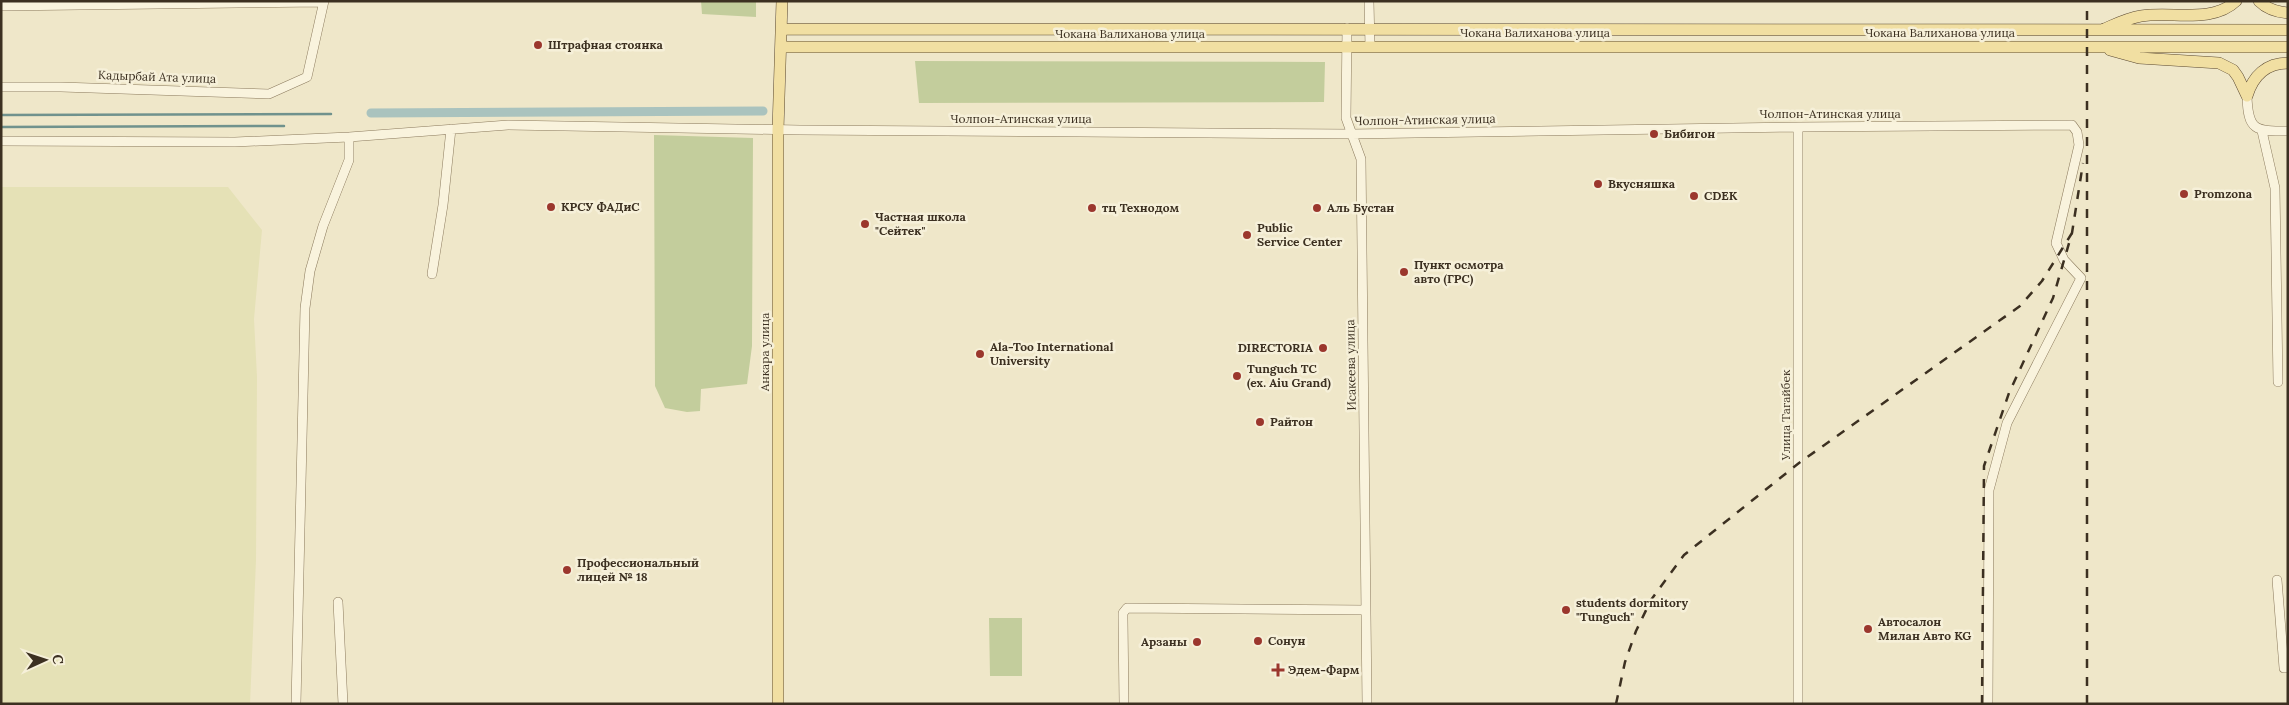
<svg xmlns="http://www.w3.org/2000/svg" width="2289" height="705" font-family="Lora,serif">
<rect width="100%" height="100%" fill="#efe7c9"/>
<path fill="#e5e1b6" d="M1,187H228L262,230L254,319L257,377L256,560L250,704H1Z"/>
<path fill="#c3cd9c" d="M701,1H756V17L702,14Z
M915,61L1325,62L1324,102L919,103Z
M654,135L753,138L752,346L747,384L701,389L700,411L687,412L665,408L655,386Z
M989,618H1022V676H990Z"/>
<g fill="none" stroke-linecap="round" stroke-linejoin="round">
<path stroke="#70928d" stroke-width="2.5" d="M1,115L331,114
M1,127L284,126"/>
<path stroke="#aac3be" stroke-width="9" d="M371,113L763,111"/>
<g stroke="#8b7a5d" stroke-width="10">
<path id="minor" d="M1369,1L1370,47
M1,6L323,2
M1347,28L1346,118L1361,159L1367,704
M1,87H61L269,94L307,77L324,1
M2247,96C2248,131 2255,131 2288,131
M2262,131L2275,188L2278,382
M1,141L235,142L349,137L508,125L800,130L1352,134L1798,127L2072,125L2077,132L2079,145L2056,243L2064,260L2081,278L2007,423L1989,490L1988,704
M432,274L443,205L451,129
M2277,580L2284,668H2288
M338,602L343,704
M296,704L305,308L310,271L323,226L349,160V137
M1124,704L1123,619V613L1127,608L1366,610
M1798,704V127"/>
</g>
<g stroke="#5a4831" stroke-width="12">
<path id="major" d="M2259,1C2267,9 2276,12 2288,13
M782,29L2288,30
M2104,29C2116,24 2128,18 2141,16C2172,11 2212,24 2236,1
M781,47H2288
M2110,50L2139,58L2219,63L2233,70L2238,77L2247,96
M2247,96C2253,76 2266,63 2288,63
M778,704V130L782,1"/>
</g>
<use href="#minor" stroke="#f9f3dd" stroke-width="9"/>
<use href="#major" stroke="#f1dfa2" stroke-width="11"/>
<path stroke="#3c3021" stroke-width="2.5" stroke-dasharray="9 9" stroke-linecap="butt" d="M1616,704L1625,662L1636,631L1651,600L1684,555L1799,463L2020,306L2042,281L2072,233
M1982,704L1984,466L2009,393L2053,298L2072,233L2083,163
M2087,704V1"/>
</g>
<g fill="#9b372d" stroke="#f6f0d9" stroke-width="2">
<circle cx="538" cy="45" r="5"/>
<circle cx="1654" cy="134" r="5"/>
<circle cx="1598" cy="184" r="5"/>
<circle cx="2184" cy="194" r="5"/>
<circle cx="1694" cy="196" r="5"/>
<circle cx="551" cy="207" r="5"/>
<circle cx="1092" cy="208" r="5"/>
<circle cx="1317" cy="208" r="5"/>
<circle cx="865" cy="224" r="5"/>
<circle cx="1247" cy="235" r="5"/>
<circle cx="1404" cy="272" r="5"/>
<circle cx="1323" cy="348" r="5"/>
<circle cx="980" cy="354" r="5"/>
<circle cx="1237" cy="376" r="5"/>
<circle cx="1260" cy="422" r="5"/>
<circle cx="567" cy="570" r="5"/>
<circle cx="1566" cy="610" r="5"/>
<circle cx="1868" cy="629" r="5"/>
<circle cx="1258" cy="641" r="5"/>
<circle cx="1197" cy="642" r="5"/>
<path d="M1275.5 662.5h5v5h5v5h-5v5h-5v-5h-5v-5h5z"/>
</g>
<g text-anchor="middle" stroke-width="5" stroke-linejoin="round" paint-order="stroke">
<g font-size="12" fill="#3c3021" stroke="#f6f0d9">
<text x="1535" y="37">Чокана Валиханова улица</text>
<text x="1940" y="37">Чокана Валиханова улица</text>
<text x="1130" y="38">Чокана Валиханова улица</text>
<text transform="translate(157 77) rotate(2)" y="4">Кадырбай Ата улица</text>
<text x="1830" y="118">Чолпон-Атинская улица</text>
<text x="1021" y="123">Чолпон-Атинская улица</text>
<text transform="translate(1425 120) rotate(-1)" y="4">Чолпон-Атинская улица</text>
<text transform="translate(765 352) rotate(-90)" y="4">Анкара улица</text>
<text transform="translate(1351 365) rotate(-91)" y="4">Исакеева улица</text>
<text transform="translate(1786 415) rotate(-90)" y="4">Улица Тагайбек</text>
</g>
<g font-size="12" font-weight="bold" fill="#3c3021" stroke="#f6f0d9" text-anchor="start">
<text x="548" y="49">Штрафная стоянка</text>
<text x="1664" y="138">Бибигон</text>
<text x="1608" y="188">Вкусняшка</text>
<text x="2194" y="198">Promzona</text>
<text x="1704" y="200">CDEK</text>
<text x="561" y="211">КРСУ ФАДиС</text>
<text x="1102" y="212">тц Технодом</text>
<text x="1327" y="212">Аль Бустан</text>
<text x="875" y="221">Частная школа<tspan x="875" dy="14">"Сейтек"</tspan></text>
<text x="1257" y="232">Public<tspan x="1257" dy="14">Service Center</tspan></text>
<text x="1414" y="269">Пункт осмотра<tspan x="1414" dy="14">авто (ГРС)</tspan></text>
<text x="990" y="351">Ala-Too International<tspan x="990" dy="14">University</tspan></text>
<text x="1313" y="352" text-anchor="end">DIRECTORIA</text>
<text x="1247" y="373">Tunguch TC<tspan x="1247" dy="14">(ex. Aiu Grand)</tspan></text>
<text x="1270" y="426">Райтон</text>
<text x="577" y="567">Профессиональный<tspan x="577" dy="14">лицей № 18</tspan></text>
<text x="1576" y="607">students dormitory<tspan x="1576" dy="14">"Tunguch"</tspan></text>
<text x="1878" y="626">Автосалон<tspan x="1878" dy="14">Милан Авто KG</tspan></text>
<text x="1268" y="645">Сонун</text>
<text x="1187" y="646" text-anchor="end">Арзаны</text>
<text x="1288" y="674">Эдем-Фарм</text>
</g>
</g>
<rect width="2289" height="705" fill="none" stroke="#3c3021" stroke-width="5"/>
<g transform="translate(45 660) rotate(87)" stroke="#f6f0d9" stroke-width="4" paint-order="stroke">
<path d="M0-4L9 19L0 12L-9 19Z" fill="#3c3021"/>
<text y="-8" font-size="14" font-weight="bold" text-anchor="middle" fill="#3c3021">С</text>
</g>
</svg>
